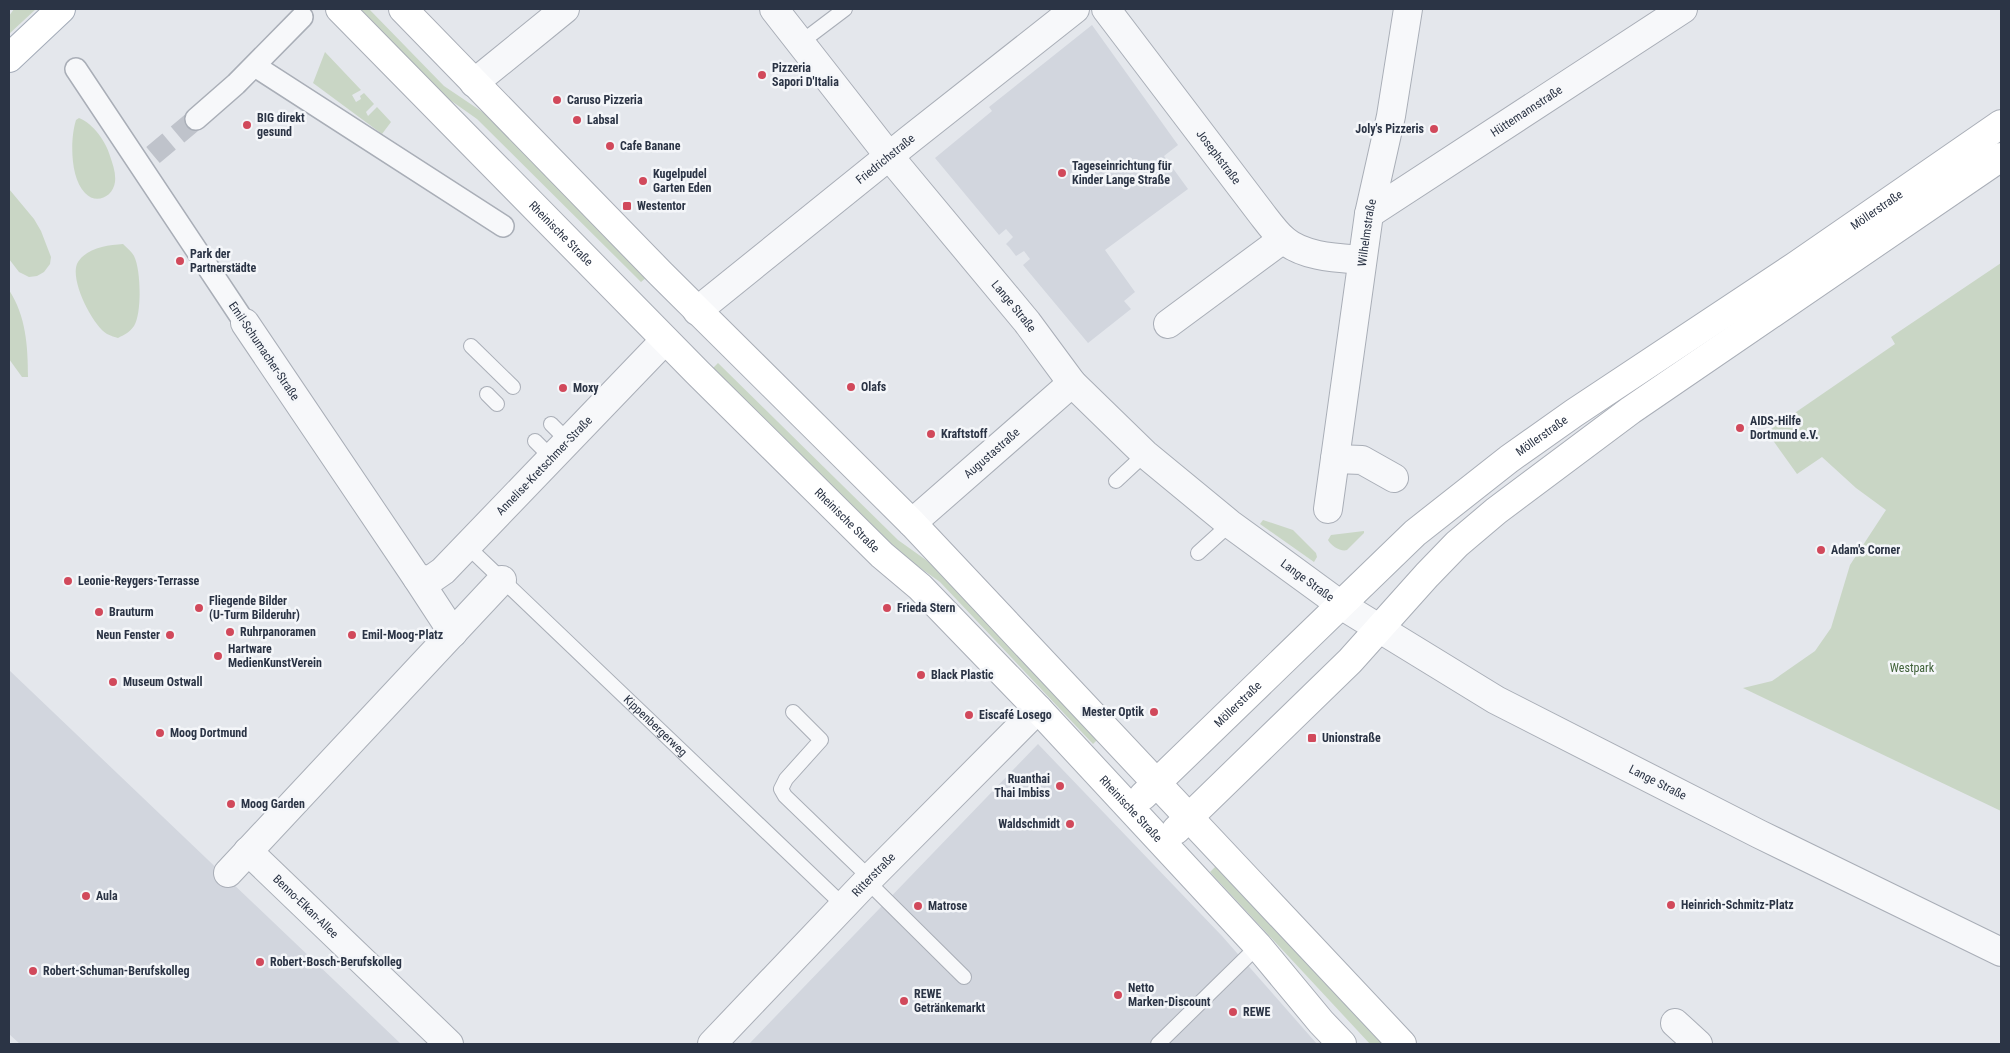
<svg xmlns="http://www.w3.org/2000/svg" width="2010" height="1053" font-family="'Roboto Condensed',sans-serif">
<rect width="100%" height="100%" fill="#e4e7ec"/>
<path fill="#d2d6de" d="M1092,25L1178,145L1164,156L1188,189L1105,250L1135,292L1124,301L1131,309L1088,343L1023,265L1030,259L1024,251L1016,256L1009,247L1006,244L1013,237L1006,229L999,235L935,158L992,111L989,107Z
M9,670L401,1044H20L9,1034Z
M1038,744L1222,936L1317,1044H749Z"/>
<path fill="#c9d6c5" d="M14,9H36L9,34V16Z
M357,9H369L444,86L484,113L647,277L641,282L477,119L433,88Z
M325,52L361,90L352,95L356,102L361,99L360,96L364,93L374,104L366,112L368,116L377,107L391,122L382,134L313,83Z
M79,118C94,124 106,142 110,156C113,165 116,173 115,182C113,197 96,205 85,193C70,178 70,139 76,120Z
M9,189L34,219L41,231L51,257L50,264L44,272L37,276L29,277L19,272L9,259Z
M123,244C127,248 132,252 134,256C141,269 142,314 134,326C130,332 124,335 118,338C115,337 111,336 107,334C93,326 68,278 78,262C87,248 107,245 123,244Z
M2001,263V811L1743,688L1772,681L1815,651L1831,628L1850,565L1886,510L1856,488L1822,457L1797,474L1767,432L1895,344L1891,337Z
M9,290C26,316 28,346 28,377H22L9,359Z
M718,363L898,540L940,570L1100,737L1093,744L940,582L898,552L712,369Z
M1263,520L1293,530L1316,553L1317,557L1314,562L1260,524Z
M1364,531V533L1347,550C1341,552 1331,546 1328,540L1331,535Z
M1216,866L1384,1044H1370L1210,872Z"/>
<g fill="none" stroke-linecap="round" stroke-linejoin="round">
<path stroke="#bfc3cb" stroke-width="21" stroke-dasharray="21 11" stroke-linecap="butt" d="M153,155L196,119"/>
<g stroke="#a9aeb7" stroke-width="16">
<g id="service">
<path d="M800,43L845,9"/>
<path d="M471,346L513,387"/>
<path d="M487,394L497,404"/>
<path d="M551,424L568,441"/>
<path d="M535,441L552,458"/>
<path d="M1116,481L1145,454"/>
<path id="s1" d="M468,547L843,905"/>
<path d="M1198,553L1230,524"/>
<path d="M793,712L821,740L786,779L781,789L785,796L870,878"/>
<path d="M867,881L964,977"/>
<path d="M1158,1044L1258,946"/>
</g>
</g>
<g stroke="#a9aeb7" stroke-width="24">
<path id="pedestrian" d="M255,66L503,226
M76,69L245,323
M196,119L236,84L302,17"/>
</g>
<g stroke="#a9aeb7" stroke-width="30">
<g id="minor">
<path id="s2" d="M774,9L889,156L1027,322L1072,383L1145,454L1230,524L1341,605L1496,700L1759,834L2001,952"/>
<path id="s3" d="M1106,9L1261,213C1268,222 1275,232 1284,240C1304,257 1337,258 1362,260"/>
<path d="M474,83L565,9"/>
<path id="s4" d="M1369,214L1683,9"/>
<path id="s5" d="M697,311L909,140L1075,9"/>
<path d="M245,323L417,578L453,633"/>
<path d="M1168,324L1283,239"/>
<path d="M1335,459L1362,460L1394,478"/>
<path id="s6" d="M1328,509L1369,214L1391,116L1408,9"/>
<path id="s7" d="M912,523L1072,383"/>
<path id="s8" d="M417,578L430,580L443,571L665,340"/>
<path id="s9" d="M248,851L449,1044"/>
<path d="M228,873L502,580"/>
<path d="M1675,1023L1698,1044"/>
<path id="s10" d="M712,1044L870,878L1038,709"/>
</g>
</g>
<g stroke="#a9aeb7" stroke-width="30">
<g id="secondary">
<path id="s11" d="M340,9L698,373L882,555L920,587L1038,709L1258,946L1321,1022L1342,1044"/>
<path d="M403,9L661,274L912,523L1402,1044"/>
<path id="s12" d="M1143,796L1415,533L1509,459L1574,413L1797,265L2001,124"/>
<path d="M1176,830L1350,661L1427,575L1457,544L1496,511L1631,410L2001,157"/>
</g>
</g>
<g stroke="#a3abb8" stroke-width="30">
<path id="primary" d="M9,58L61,9"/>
</g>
<use href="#service" stroke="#f7f8fa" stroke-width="14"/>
<use href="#pedestrian" stroke="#f7f8fa" stroke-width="21"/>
<use href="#minor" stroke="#f7f8fa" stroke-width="28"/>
<use href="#secondary" stroke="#fff" stroke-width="28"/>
<use href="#primary" stroke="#fff" stroke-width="28"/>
</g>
<g fill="#d1495b" stroke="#f4f6f9" stroke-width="2">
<circle cx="762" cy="75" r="5"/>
<circle cx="557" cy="100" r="5"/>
<circle cx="577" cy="120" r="5"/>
<circle cx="247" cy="125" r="5"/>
<circle cx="1434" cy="129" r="5"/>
<circle cx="610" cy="146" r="5"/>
<circle cx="1062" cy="173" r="5"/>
<circle cx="643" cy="181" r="5"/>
<rect x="622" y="201" width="10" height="10" rx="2.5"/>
<circle cx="180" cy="261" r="5"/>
<circle cx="851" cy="387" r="5"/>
<circle cx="563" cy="388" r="5"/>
<circle cx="1740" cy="428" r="5"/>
<circle cx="931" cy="434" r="5"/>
<circle cx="1821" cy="550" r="5"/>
<circle cx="68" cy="581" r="5"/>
<circle cx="199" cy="608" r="5"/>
<circle cx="887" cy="608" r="5"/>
<circle cx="99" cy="612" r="5"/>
<circle cx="230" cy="632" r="5"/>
<circle cx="170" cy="635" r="5"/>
<circle cx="352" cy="635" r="5"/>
<circle cx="218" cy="656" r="5"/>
<circle cx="921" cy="675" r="5"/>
<circle cx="113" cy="682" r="5"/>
<circle cx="1154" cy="712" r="5"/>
<circle cx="969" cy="715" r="5"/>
<circle cx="160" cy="733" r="5"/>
<rect x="1307" y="733" width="10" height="10" rx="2.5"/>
<circle cx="1060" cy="786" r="5"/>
<circle cx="231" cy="804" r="5"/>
<circle cx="1070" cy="824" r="5"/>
<circle cx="86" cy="896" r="5"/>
<circle cx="1671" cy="905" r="5"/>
<circle cx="918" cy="906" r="5"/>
<circle cx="260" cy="962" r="5"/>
<circle cx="33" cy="971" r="5"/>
<circle cx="1118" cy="995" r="5"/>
<circle cx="904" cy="1001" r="5"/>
<circle cx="1233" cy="1012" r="5"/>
</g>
<g text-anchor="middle" stroke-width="5" stroke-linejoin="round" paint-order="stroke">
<g font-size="12" font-weight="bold" fill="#2b3445" stroke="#f4f6f9" text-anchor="start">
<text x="772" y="72">Pizzeria<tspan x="772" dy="14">Sapori D'Italia</tspan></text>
<text x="567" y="104">Caruso Pizzeria</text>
<text x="257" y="122">BIG direkt<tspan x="257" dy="14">gesund</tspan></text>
<text x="587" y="124">Labsal</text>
<text x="1424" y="133" text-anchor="end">Joly's Pizzeris</text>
<text x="620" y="150">Cafe Banane</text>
<text x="1072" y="170">Tageseinrichtung für<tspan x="1072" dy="14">Kinder Lange Straße</tspan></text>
<text x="653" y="178">Kugelpudel<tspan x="653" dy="14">Garten Eden</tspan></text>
<text x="637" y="210">Westentor</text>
<text x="190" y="258">Park der<tspan x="190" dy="14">Partnerstädte</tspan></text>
<text x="861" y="391">Olafs</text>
<text x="573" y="392">Moxy</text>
<text x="1750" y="425">AIDS-Hilfe<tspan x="1750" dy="14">Dortmund e.V.</tspan></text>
<text x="941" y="438">Kraftstoff</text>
<text x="1831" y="554">Adam's Corner</text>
<text x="78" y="585">Leonie-Reygers-Terrasse</text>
<text x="209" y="605">Fliegende Bilder<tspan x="209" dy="14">(U-Turm Bilderuhr)</tspan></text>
<text x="897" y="612">Frieda Stern</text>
<text x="109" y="616">Brauturm</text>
<text x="240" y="636">Ruhrpanoramen</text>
<text x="160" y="639" text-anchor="end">Neun Fenster</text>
<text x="362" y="639">Emil-Moog-Platz</text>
<text x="228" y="653">Hartware<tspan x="228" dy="14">MedienKunstVerein</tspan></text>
<text x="931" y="679">Black Plastic</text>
<text x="123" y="686">Museum Ostwall</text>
<text x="1144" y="716" text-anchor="end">Mester Optik</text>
<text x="979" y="719">Eiscafé Losego</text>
<text x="170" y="737">Moog Dortmund</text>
<text x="1322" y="742">Unionstraße</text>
<text x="1050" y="783" text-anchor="end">Ruanthai<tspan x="1050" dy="14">Thai Imbiss</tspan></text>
<text x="241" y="808">Moog Garden</text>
<text x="1060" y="828" text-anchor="end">Waldschmidt</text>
<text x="96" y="900">Aula</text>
<text x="1681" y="909">Heinrich-Schmitz-Platz</text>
<text x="928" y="910">Matrose</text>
<text x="270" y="966">Robert-Bosch-Berufskolleg</text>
<text x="43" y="975">Robert-Schuman-Berufskolleg</text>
<text x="1128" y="992">Netto<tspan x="1128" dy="14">Marken-Discount</tspan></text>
<text x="914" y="998">REWE<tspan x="914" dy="14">Getränkemarkt</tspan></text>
<text x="1243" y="1016">REWE</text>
</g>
<g font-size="12" fill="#2b3445" stroke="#f4f6f9">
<text dy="4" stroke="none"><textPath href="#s4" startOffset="188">Hüttemannstraße</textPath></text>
<text dy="4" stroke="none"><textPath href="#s3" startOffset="186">Josephstraße</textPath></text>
<text dy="4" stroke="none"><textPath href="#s5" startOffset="242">Friedrichstraße</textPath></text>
<text dy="4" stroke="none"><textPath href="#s12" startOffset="942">Möllerstraße</textPath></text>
<text dy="4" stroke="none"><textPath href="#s6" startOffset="279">Wilhelmstraße</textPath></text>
<text dy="4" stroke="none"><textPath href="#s11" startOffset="315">Rheinische Straße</textPath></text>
<text dy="4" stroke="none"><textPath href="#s2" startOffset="382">Lange Straße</textPath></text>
<text transform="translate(264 351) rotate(56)" y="4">Emil-Schumacher-Straße</text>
<text dy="4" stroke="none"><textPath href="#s12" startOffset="538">Möllerstraße</textPath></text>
<text dy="4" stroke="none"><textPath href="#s7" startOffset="106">Augustastraße</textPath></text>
<text dy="4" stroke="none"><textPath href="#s8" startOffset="175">Annelise-Kretschmer-Straße</textPath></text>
<text dy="4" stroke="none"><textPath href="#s11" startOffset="720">Rheinische Straße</textPath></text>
<text dy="4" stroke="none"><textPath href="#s2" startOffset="786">Lange Straße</textPath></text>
<text dy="4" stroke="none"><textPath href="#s12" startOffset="132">Möllerstraße</textPath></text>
<text dy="4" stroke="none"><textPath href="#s1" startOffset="259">Kippenbergerweg</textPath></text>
<text dy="4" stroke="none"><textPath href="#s2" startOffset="1191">Lange Straße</textPath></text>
<text dy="4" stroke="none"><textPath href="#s11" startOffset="1125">Rheinische Straße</textPath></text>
<text dy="4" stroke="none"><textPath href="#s10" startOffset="234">Ritterstraße</textPath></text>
<text dy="4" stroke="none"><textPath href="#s9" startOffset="80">Benno-Elkan-Allee</textPath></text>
</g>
<g font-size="12" fill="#3f6138" stroke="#f4f6f9">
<text x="1912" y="672">Westpark</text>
</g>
</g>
<rect width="2010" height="1053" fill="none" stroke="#2b3445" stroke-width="20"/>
</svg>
